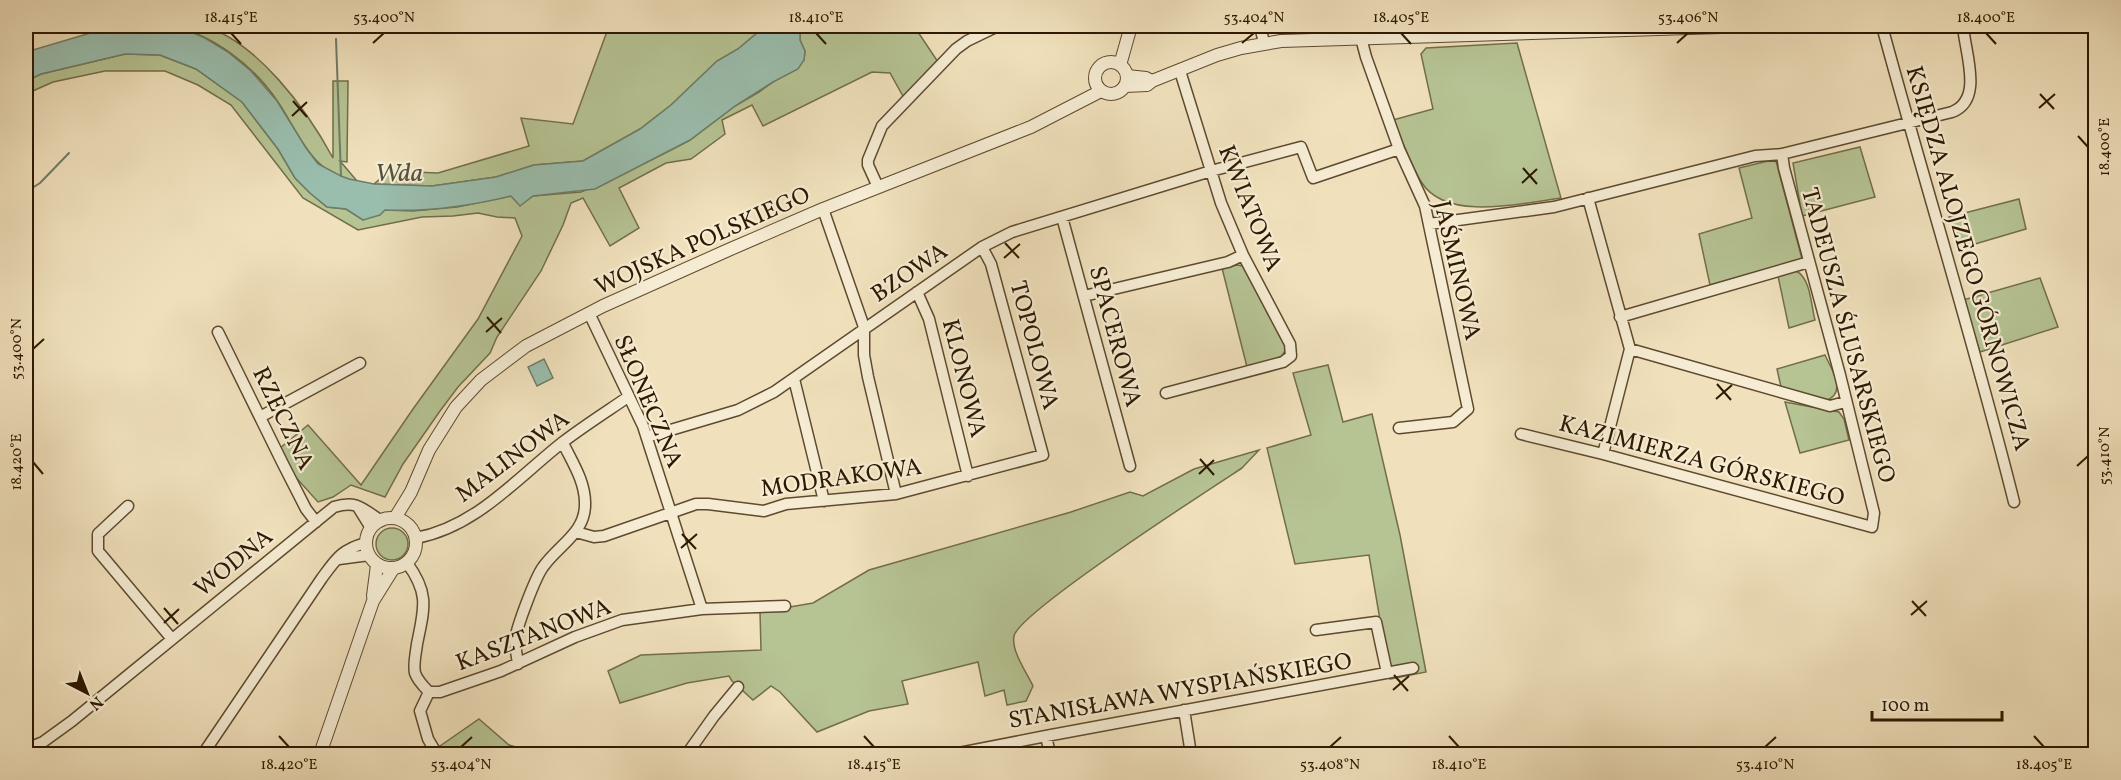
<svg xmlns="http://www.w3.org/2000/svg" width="2121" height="780" font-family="Vollkorn,serif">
<rect width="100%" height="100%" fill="#f0e1bc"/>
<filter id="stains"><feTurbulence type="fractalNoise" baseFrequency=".00333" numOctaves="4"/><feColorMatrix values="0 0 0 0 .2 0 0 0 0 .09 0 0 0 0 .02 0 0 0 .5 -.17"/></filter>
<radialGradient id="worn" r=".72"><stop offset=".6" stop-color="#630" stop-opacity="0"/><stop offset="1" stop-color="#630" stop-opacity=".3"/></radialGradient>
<path fill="#b6c393" stroke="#726e4a" stroke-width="1.5" d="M171,26C181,26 194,24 203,26C257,41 307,110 333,158V81H348L347,162L340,161L357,181C310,173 301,136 278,102C255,67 213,34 171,26Z
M609,26H762L757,33L738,49L717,61L671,105L640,129L583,161L534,165L496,177L432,186L374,184L389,171L438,173L529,146L521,118L573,124Z
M800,26H914L938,62L904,98L890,73L872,72L763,126L752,105L722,120L725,134L691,159L666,163L619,188L639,228L610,246L583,198L571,203L563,225L541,271L497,337L490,353L458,387L440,411L403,464L385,497L351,485L333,497L318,502L274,453L308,425L361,485L413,409L478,319L522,236L515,218L497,217L478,213L453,216L422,217L358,230L303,198L231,105L198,85L165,71H105L53,82L26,94V81L41,74L125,54L160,55L196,69L242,102L278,149L295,178L310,193L327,207L346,209L363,220L385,210L413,211L457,207L511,196L520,205L533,196L581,192L611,180L669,151L690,140L735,106L759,92L804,60L805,51L800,40Z
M1517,43L1561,198C1523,203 1447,222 1422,183C1410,164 1403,141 1393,120L1433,109L1421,54L1426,48Z
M1860,147L1875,197L1802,216L1793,163Z
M1768,161H1776L1802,259L1710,285L1699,234L1752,218L1739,168Z
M2019,199L2026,229L1958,249L1949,217Z
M1237,265L1243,266L1285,343V351L1281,357L1247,367L1222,268Z
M1796,271C1811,278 1811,306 1815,320L1789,328L1778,276Z
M2040,278L2058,327L1980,352L1963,300Z
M1825,355C1832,370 1848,393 1825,401L1781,387L1777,369Z
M1328,365L1343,422L1372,414L1400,535L1426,672L1390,679L1369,555L1295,564L1267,448L1311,435L1293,373Z
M1785,402L1839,412L1844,419L1849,440L1800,453Z
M1259,450L1242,468C1210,489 1019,612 1014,636C1011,651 1027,673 1033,686L1026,701L1007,705L1004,690L985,696L978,662L902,681L908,704L869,711L817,732L780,692L771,686L753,700L732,681L729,676L687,683L620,703L608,671L641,655L761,650L760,612L813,603L869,570L1071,512L1130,492L1143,496L1194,469Z
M376 544a16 16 0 1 1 32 0a16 16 0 1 1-32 0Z
M479,719L509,745L526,750L524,754H449L440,746Z"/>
<path fill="#9abeae" stroke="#6f7c68" stroke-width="1.5" d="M114,26H171L180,27L205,38L228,52L251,71L277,101L306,148L318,164L341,176L349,179L374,184L432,186L496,177L534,165L583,161L640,129L671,105L717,61L738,49L757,33L762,26H800V40L805,51L804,60L798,69L773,82L735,106L690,140L595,189L533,196L520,206L511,196C470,206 428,212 385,210L380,215L363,220L346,209L327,207L310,193L295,178L278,149L242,102L196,69L160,55L125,54L41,74L26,81V52Z
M544,359L553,378L537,386L528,367Z"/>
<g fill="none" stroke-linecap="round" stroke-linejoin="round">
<path stroke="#6f7c68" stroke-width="2" d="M336,39L341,176
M26,192L40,183L69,153"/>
<g stroke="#5e4a2f" stroke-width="13">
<path id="minor" d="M1260,26L1264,43
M1882,26C1925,185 1974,342 2014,502
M1361,38L1366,57L1399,149L1425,206L1468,409L1453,422L1399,428
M878,187L868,165V160L882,126L956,49L967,41L998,26
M1588,198L1630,349L1603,454
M823,209L864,327V355L868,377L896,494
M1062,217L1130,466
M1429,224L1554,207L1755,156L1782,154L1952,112C1984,100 1965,53 1963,26
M917,292L929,319L968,476
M1084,296L1228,262L1243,255
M589,313L643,426L702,609
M1620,317L1809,262
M218,332L283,464L306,509L316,522
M1630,349L1830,406L1845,402
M794,379L824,501
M1166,393L1283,362L1291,356L1290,344L1243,255L1221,203L1180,71
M260,417L360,363
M1521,434L1603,454L1872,527L1874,513L1840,375L1784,168L1782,154
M647,437L738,410L774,392L982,247L1012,232L1211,171L1301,147L1313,178L1399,149
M128,506L98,534V551L172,639
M358,507L371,528
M576,532L594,537L604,536L696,504H708L764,511L786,504L896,494L1043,455L991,264L982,247
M416,538C476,527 517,478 563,442C584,426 606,412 628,397
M339,559L369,555
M407,563C430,594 424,609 417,644C416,653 413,664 415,673C417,679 424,687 429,692H440L501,671L575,637L622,620L702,609L785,606
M1316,630L1376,622L1387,673
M518,664C517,656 515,648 515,640C517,626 535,578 543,567C558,545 586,533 585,503C585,481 572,462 563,443
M429,692L420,711L428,739L437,754
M1184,710L1191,754
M1046,736L1050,754
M26,749L43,742L72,721L334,507C356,500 362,508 381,521
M203,754L322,578C336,559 342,549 366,543
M687,754L714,716L738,687
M954,754L1046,736L1413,668"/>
</g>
<g stroke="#5e4a2f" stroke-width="14">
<path id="tertiary" d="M1095 78a16 16 0 1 1 32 0a16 16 0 1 1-32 0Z
M1120,65L1131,26
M1127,76L1146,78L1152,81
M1125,86L1147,85L1152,81L1217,55L1241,48L1281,41L1753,26
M366 543a25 25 0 1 1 50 0a25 25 0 1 1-50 0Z
M395,518L411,492L429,450L456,407L481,380L526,346L603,306L726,251L823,209L1031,127L1101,91
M373,596L377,565
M320,754L373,601L393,569"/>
</g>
<use href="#minor" stroke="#f5ecd3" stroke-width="10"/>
<use href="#tertiary" stroke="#f5ecd3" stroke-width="12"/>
</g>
<path fill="none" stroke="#2e1800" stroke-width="2" d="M231,33L241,44M816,33L826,44M1401,33L1411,44M1986,33L1996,44M373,43L384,33M1242,43L1254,33M1677,43L1688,33M2040,94L2054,109M293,101L307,117M2039,108L2055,94M292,116L307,102M2078,136L2088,147M1523,168L1537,184M1522,183L1537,169M1005,243L1019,258M1004,258L1020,244M487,317L501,333M486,332L502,318M33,349L44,339M1717,384L1731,400M1716,399L1732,385M1200,459L1214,475M33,462L43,474M2077,466L2088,456M1199,474L1214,460M682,534L696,549M681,548L697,534M1912,601L1926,616M164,608L178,624M1911,615L1927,601M164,623L179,609M1394,675L1408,691M1393,690L1409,676M279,736L289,747M864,736L874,747M1449,736L1459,747M2034,736L2044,747M461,747L472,737M1330,747L1341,737M1765,747L1776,737"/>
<g text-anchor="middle" stroke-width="4.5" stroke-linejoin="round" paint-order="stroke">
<g font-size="24" fill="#2e1800" stroke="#f5ecd3">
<text transform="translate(1251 208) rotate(68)" y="8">KWIATOWA</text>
<text transform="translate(702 240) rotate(-24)" y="8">WOJSKA POLSKIEGO</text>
<text transform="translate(1969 258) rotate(74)" y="8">KSIĘDZA ALOJZEGO GÓRNOWICZA</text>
<text transform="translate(1458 270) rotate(77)" y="8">JAŚMINOWA</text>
<text transform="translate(909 272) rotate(-34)" y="8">BZOWA</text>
<text transform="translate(1849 335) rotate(75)" y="8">TADEUSZA ŚLUSARSKIEGO</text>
<text transform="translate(1116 336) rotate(75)" y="8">SPACEROWA</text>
<text transform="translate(1035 345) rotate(75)" y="8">TOPOLOWA</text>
<text transform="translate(965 378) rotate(76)" y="8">KLONOWA</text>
<text transform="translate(649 401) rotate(67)" y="8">SŁONECZNA</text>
<text transform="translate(284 418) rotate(64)" y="8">RZECZNA</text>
<text transform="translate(512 456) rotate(-37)" y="8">MALINOWA</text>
<text transform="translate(1702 460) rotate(15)" y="8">KAZIMIERZA GÓRSKIEGO</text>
<text transform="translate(841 477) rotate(-8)" y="8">MODRAKOWA</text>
<text transform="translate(233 562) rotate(-39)" y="8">WODNA</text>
<text transform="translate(533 634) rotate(-21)" y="8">KASZTANOWA</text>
<text transform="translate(1180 690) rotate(-10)" y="8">STANISŁAWA WYSPIAŃSKIEGO</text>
</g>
<g font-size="26" font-style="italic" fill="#54523d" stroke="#f5ecd3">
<text x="399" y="181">Wda</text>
</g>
</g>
<rect width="2121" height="780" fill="none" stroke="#f0e1bc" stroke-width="66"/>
<g transform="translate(87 693) rotate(138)" stroke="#f5ecd3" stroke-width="4.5" paint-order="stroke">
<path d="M0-4.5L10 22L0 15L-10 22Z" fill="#2e1800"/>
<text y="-9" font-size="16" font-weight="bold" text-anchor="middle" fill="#2e1800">N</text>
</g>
<path d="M1872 711v9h130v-9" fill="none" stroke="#2e1800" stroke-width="3"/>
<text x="1881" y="711" font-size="18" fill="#2e1800" stroke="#f5ecd3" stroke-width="4.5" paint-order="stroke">100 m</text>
<rect x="33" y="33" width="2055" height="714" fill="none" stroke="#2e1800" stroke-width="2"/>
<g font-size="15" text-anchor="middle" fill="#2e1800">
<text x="231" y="22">18.415°E</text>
<text x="384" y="22">53.400°N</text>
<text x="816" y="22">18.410°E</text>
<text x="1254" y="22">53.404°N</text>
<text x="1401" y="22">18.405°E</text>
<text x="1688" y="22">53.406°N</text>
<text x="1986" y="22">18.400°E</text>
<text transform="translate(2104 147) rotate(-90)" y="5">18.400°E</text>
<text transform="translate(16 349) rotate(-90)" y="5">53.400°N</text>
<text transform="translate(2104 456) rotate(-90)" y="5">53.410°N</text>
<text transform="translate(16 462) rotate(-90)" y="5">18.420°E</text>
<text x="289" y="769">18.420°E</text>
<text x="461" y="769">53.404°N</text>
<text x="874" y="769">18.415°E</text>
<text x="1330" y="769">53.408°N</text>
<text x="1459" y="769">18.410°E</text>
<text x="1765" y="769">53.410°N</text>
<text x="2044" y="769">18.405°E</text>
</g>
<rect width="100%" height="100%" filter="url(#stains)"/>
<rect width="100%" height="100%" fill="url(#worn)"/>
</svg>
